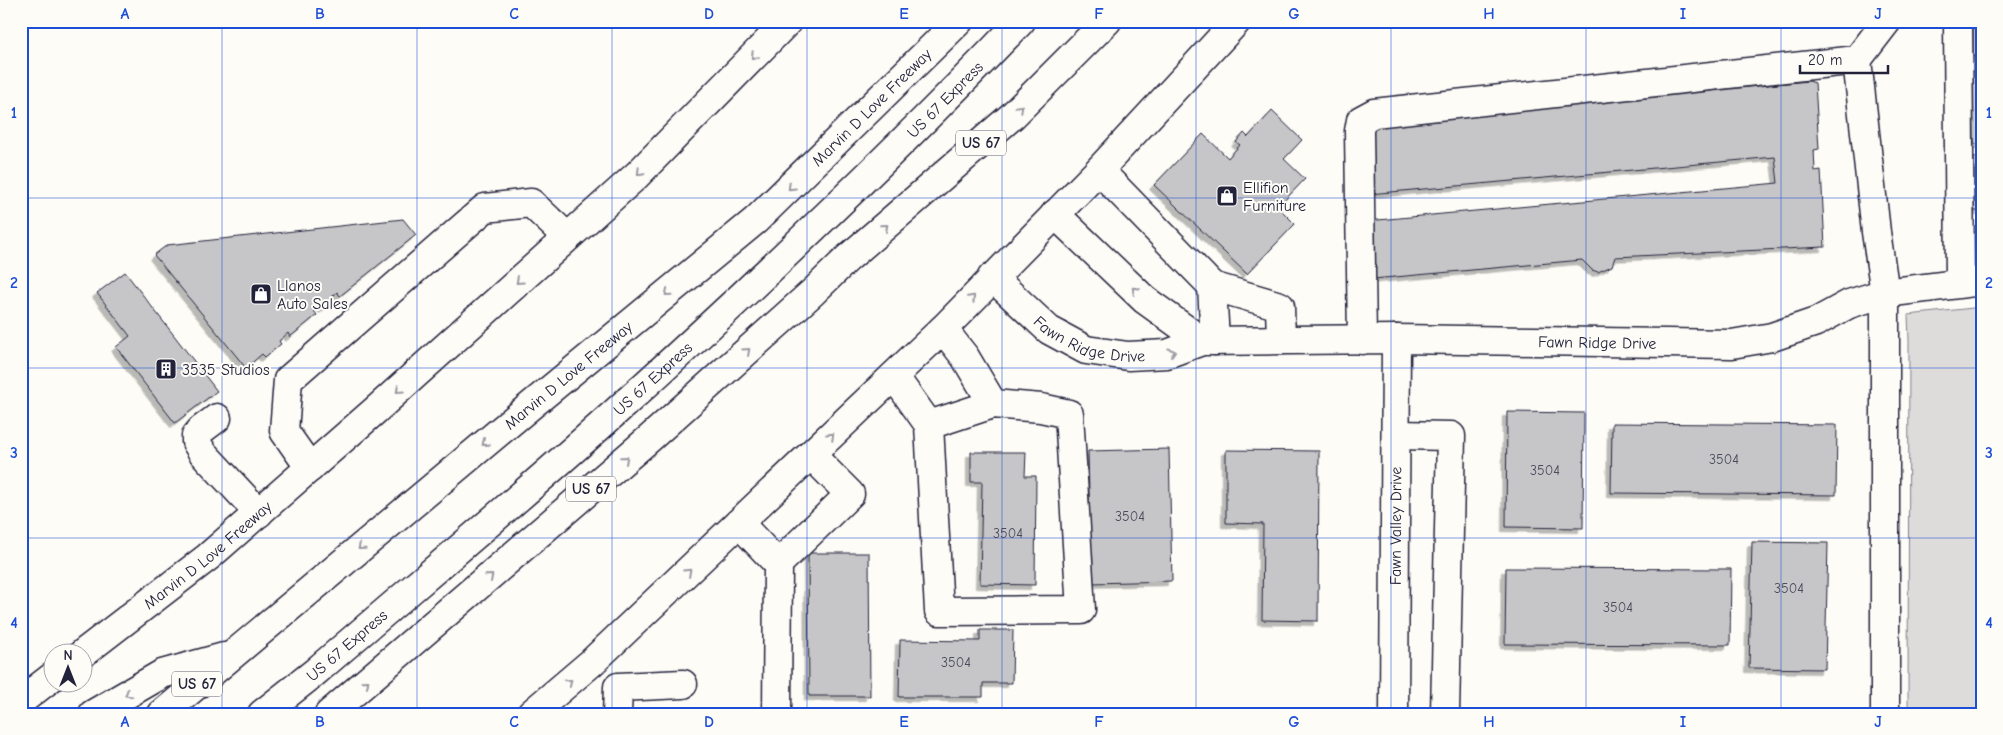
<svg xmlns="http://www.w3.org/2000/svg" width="2003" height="735" font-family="'Comic Neue',sans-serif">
<defs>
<filter id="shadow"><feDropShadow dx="-4.5" dy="4.5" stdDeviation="0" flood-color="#0004"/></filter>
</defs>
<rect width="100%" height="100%" fill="#fdfcf7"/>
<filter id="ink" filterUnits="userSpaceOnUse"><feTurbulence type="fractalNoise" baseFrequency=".02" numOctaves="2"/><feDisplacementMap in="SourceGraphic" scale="10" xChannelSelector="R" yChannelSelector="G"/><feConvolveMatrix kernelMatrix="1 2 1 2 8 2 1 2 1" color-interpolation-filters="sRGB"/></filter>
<g filter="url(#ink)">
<path fill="#dddcdb" stroke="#807f8b" d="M1982,307V714H1908L1909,340L1908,315Z"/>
<path fill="#c6c6c8" stroke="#22223b" filter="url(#shadow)" d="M1973,21H1982V57L1973,56Z
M1973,71H1982V144H1974Z
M1809,81L1815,83L1819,149L1814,150L1815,171L1821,170L1825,247L1615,257L1612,266L1598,272L1592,270L1582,260L1373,279L1367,221L1778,183L1775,157L1369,194L1362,123Z
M1272,111L1302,140L1284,159L1305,179L1278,207L1295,224L1247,274L1154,185L1203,134L1228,158L1240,145L1236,142L1244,133L1248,137Z
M1974,157H1982V211H1974Z
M403,219L416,235L340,296L337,292L331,298L333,302L324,309L321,305L314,311L317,315L290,337L288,333L279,341L281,344L265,357L262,354L246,368L154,255L167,245Z
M125,272L217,391L175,423L116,347L130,336L97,293Z
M1507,412L1584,413L1583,528L1506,527Z
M1612,423L1837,425L1836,495L1611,493Z
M1169,449L1172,581L1091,583L1088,451Z
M1226,450L1319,451L1318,621L1262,620L1263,524L1226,523Z
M971,452H1026L1025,476H1036L1035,585L980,584L982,482H971Z
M1752,542L1828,543L1825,669L1749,668Z
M808,553H869L870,696H809Z
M1506,568L1731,569L1730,645L1505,644Z
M980,630H1013L1012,683H983V697H899L900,640L980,641Z
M643,710H726V714H643Z"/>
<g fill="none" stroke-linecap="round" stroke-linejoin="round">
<g stroke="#22223b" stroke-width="31">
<g id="minor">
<path d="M1958,21L1960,283"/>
<path d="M1857,60L1887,21"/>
<path d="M1099,170L1212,286"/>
<path d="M1055,214L1145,300L1202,341"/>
<path id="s1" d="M992,277L1049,330L1086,350L1128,356L1167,354L1202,341L1396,339L1732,344L1772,337L1816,322L1849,304L1885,293L1982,281"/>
<path d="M943,329L965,357L993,404"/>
<path d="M1362,340L1359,131L1361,120L1374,113L1857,60L1876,232L1885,293V714"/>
<path d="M1215,341L1212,286L1280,306L1281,340"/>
<path d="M894,376L929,425L939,611L1081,610L1069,414L1041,408L993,404L929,425"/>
<path d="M217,418L201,430L196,436V442L203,453L259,513"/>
<path d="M1396,435L1451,436L1445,714"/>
<path d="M310,468L284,431L288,380L485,208L531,203L567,237"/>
<path d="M739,523L778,564L777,714"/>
<path d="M778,564L850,494L811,455"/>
<path d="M617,714L618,687L683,684"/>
<path id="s2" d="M1394,714L1396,339"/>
</g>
</g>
<g stroke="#22223b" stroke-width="31">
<g id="major">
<path id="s3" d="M82,654L208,557L378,408L637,175L788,21"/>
<path d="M21,701L52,677"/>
<path d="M531,714L591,663L943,329L1099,170L1237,21"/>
</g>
</g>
<g stroke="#22223b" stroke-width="31">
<g id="highway">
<path d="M93,714L162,674L224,657"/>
<path id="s4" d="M162,714L523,412L756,220L959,21"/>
<path id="s5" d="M262,714L314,673C417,584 521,498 621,407C758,283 893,155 1021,21"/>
<path d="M329,714L650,438L813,292L848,258L1012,116L1107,21"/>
</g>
</g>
<use href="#minor" stroke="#fdfcf7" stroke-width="28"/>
<use href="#major" stroke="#fdfcf7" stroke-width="28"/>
<use href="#highway" stroke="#fdfcf7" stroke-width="28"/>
</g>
<defs><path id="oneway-chevron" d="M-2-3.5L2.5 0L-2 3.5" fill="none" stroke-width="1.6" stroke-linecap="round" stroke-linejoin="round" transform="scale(1.25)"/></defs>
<g stroke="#9a9aa2">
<use href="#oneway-chevron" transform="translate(754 56) rotate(135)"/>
<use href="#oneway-chevron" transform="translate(1020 108) rotate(-45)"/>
<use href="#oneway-chevron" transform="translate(640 172) rotate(135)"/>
<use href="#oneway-chevron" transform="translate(791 187) rotate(136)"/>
<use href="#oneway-chevron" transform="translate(885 227) rotate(-41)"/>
<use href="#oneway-chevron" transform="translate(519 281) rotate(138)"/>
<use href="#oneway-chevron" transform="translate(1135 290) rotate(-136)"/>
<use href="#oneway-chevron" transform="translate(668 293) rotate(141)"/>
<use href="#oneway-chevron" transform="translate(972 298) rotate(-46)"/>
<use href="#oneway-chevron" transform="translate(747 351) rotate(-42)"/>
<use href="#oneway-chevron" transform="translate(1172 352) rotate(-17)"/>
<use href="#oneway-chevron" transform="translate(399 390) rotate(138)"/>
<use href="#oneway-chevron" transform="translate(831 436) rotate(-44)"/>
<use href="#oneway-chevron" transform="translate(485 443) rotate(140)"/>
<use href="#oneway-chevron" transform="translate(625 459) rotate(-41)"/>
<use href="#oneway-chevron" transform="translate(361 547) rotate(140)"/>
<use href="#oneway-chevron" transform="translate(688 572) rotate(-43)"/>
<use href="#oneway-chevron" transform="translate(490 577) rotate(-41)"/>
<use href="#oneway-chevron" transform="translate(569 682) rotate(-40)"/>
<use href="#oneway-chevron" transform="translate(366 683) rotate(-41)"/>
<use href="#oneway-chevron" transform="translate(128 694) rotate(150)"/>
</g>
</g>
<path fill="none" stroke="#1d4ed8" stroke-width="1" stroke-opacity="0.55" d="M222,21V714M417,21V714M612,21V714M807,21V714M1002,21V714M1196,21V714M1391,21V714M1586,21V714M1781,21V714M21,198H1982M21,368H1982M21,538H1982"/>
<defs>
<g id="shop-square" transform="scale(1.125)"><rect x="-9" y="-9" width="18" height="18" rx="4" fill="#22223b" stroke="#fdfcf7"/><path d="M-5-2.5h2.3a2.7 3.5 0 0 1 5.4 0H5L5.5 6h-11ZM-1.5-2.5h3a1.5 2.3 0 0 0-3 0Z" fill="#fff"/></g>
<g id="building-square" transform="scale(1.125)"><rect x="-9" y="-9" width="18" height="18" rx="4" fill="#22223b" stroke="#fdfcf7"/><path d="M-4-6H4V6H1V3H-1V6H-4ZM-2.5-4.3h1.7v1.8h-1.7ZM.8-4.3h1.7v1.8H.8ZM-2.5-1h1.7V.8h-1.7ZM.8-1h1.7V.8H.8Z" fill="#fff"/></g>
</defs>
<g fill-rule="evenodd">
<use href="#shop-square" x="1227" y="196"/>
<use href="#shop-square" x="261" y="294"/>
<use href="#building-square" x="166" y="369"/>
</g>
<g text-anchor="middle" stroke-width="4" stroke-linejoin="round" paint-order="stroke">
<g font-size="14" fill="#4b4b5e">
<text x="1724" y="464">3504</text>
<text x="1545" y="475">3504</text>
<text x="1130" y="521">3504</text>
<text x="1008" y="538">3504</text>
<text x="1789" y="593">3504</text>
<text x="1618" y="612">3504</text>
<text x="956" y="667">3504</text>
</g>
<g fill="#fdfcf7" stroke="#646373" stroke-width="1">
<rect x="956" y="130.5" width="50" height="25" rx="4"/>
<rect x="566" y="476.5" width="50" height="25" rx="4"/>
<rect x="172" y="671.5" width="50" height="25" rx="4"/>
</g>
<g font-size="15" font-weight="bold" fill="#22223b">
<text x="981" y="148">US 67</text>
<text x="591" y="494">US 67</text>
<text x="197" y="689">US 67</text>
</g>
<g font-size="16" fill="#22223b" stroke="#fdfcf7">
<text dy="6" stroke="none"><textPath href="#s5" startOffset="919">US 67 Express</textPath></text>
<text dy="6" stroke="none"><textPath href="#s4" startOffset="934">Marvin D Love Freeway</textPath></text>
<text dy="6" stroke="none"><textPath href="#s1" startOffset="120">Fawn Ridge Drive</textPath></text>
<text dy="6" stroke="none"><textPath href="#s1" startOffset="634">Fawn Ridge Drive</textPath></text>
<text dy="6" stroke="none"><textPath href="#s4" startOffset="529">Marvin D Love Freeway</textPath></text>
<text dy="6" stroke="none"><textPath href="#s5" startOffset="515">US 67 Express</textPath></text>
<text dy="6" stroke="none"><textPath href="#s2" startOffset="188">Fawn Valley Drive</textPath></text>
<text dy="6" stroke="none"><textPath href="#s3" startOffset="160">Marvin D Love Freeway</textPath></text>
<text dy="6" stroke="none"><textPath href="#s5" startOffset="109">US 67 Express</textPath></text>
</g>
<g font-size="16" fill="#22223b" stroke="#fdfcf7" text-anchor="start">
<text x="1243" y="193">Ellifion<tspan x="1243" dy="18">Furniture</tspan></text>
<text x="277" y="291">Llanos<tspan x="277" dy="18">Auto Sales</tspan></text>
<text x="182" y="375">3535 Studios</text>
</g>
</g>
<rect width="2003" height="735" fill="none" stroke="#fdfcf7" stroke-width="55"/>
<g transform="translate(68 668)"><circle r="24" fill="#fdfcf7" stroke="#a5a5ac"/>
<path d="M0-4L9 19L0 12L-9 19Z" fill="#22223b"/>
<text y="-8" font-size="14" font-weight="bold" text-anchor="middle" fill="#22223b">N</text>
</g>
<path d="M1800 65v8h88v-8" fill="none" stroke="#22223b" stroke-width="2.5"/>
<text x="1808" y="65" font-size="15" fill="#22223b" stroke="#fdfcf7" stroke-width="4" paint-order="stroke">20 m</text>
<rect x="28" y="28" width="1948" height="680" fill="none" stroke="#1d4ed8" stroke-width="2"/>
<g font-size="16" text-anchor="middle" font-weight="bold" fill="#1d4ed8">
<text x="125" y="19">A</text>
<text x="320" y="19">B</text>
<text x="514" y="19">C</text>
<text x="709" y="19">D</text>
<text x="904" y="19">E</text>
<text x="1099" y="19">F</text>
<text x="1294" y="19">G</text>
<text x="1489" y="19">H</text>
<text x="1683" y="19">I</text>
<text x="1878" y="19">J</text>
<text x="14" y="118">1</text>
<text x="1989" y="118">1</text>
<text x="14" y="288">2</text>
<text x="1989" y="288">2</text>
<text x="14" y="458">3</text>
<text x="1989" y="458">3</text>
<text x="14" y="628">4</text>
<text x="1989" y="628">4</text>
<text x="125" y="727">A</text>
<text x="320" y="727">B</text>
<text x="514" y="727">C</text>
<text x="709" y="727">D</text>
<text x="904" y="727">E</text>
<text x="1099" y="727">F</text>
<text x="1294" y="727">G</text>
<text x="1489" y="727">H</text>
<text x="1683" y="727">I</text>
<text x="1878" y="727">J</text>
</g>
</svg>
